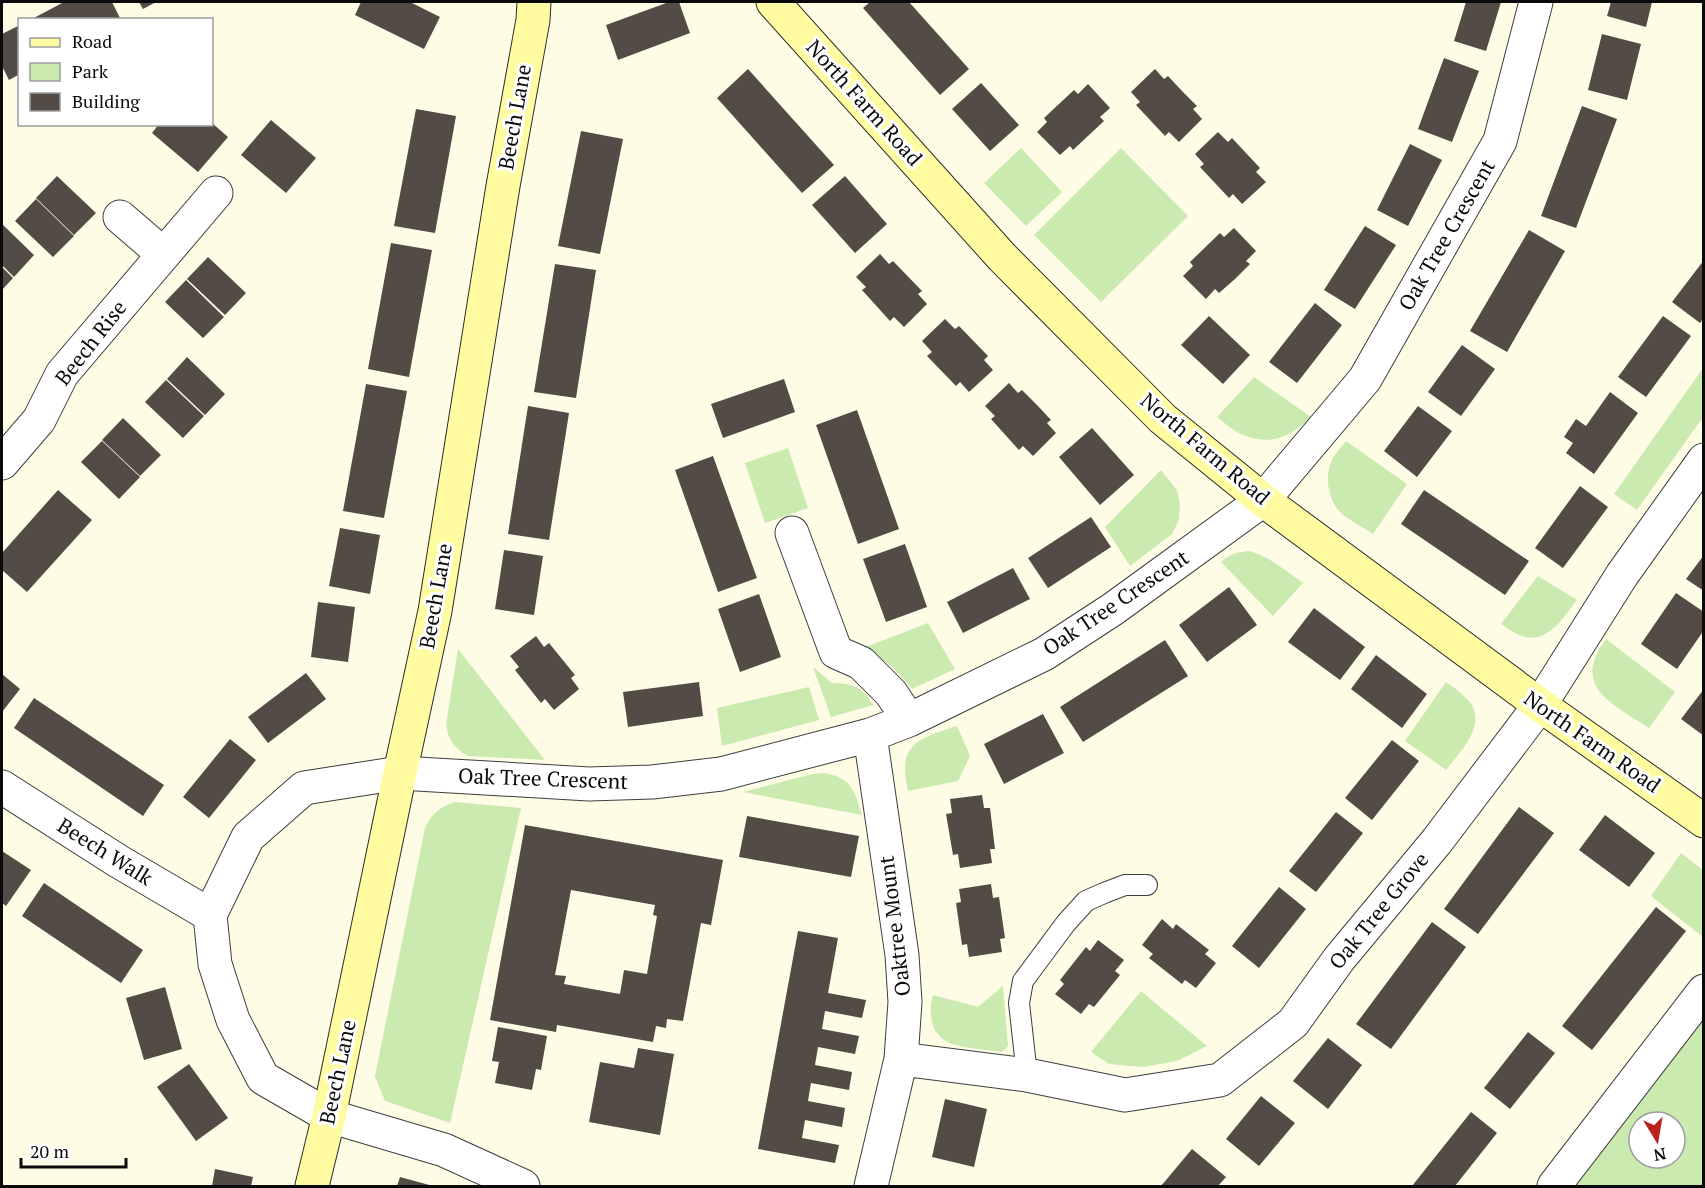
<svg xmlns="http://www.w3.org/2000/svg" width="1705" height="1188" font-family="'PT Serif',serif">
<rect width="100%" height="100%" fill="#fffce6"/>
<path fill="#caeab0" fill-rule="evenodd" d="M1021,148L1062,192L1026,226L984,183Z
M1121,148L1188,216L1101,302L1034,235Z
M1703,368V417L1637,510L1614,494Z
M1254,377L1311,417C1291,437 1269,447 1241,434C1232,430 1225,423 1217,417Z
M1346,441L1407,484L1373,534C1363,527 1350,521 1341,513C1328,500 1324,477 1332,460C1335,453 1342,447 1346,441Z
M788,448L808,508L765,523L745,463Z
M1161,470L1177,490L1180,505L1179,520L1172,534L1130,566L1105,527Z
M1249,551C1269,556 1286,571 1303,583L1273,616L1221,562C1230,554 1237,552 1249,551Z
M1538,576L1577,600C1562,619 1546,648 1517,634C1512,632 1506,627 1501,624Z
M928,623L955,669L912,689L892,666L863,648Z
M1606,639L1675,692L1649,728C1613,704 1570,687 1606,639Z
M458,649L545,760L468,756C454,748 448,740 446,724Z
M813,667L832,683C852,683 863,687 873,705L831,717Z
M1446,682C1453,687 1462,693 1468,700C1489,724 1460,752 1446,770L1405,741Z
M809,687L819,720L722,746L717,708Z
M957,726L970,756L958,781L908,791C897,743 918,739 957,726Z
M824,773C852,778 854,790 862,815L743,792L813,774Z
M455,802L521,808L450,1123L385,1101L375,1076L425,828C432,813 440,807 455,802Z
M1681,853L1703,870V937L1651,896Z
M1003,986L1008,1046L1002,1052C988,1050 961,1048 950,1043C930,1035 928,1013 933,995L978,1007Z
M1141,991L1207,1046L1177,1061L1143,1067L1109,1064L1091,1052Z
M1703,1018V1186H1575ZM1639,1122H1675V1158H1639Z"/>
<path fill="#524b46" fill-rule="evenodd" d="M64,2H112L121,20H30Z
M139,2H156L143,9Z
M361,2H410L440,17L424,49L355,15Z
M669,2H679L690,33L618,60L606,25Z
M870,2H909L969,69L940,95L863,8Z
M1466,2H1501L1486,51L1454,41Z
M1611,2H1652L1646,27L1607,16Z
M20,25V74L9,80L2,66V34Z
M1602,34L1641,44L1627,100L1588,90Z
M1444,58L1479,71L1452,142L1418,129Z
M748,69L834,165L802,193L717,98Z
M1155,69L1164,79L1168,76L1182,91L1197,106L1193,109L1202,119L1179,142L1169,132L1165,136L1136,105L1140,102L1131,92Z
M981,83L1019,125L990,151L952,109Z
M1088,84L1110,108L1100,117L1104,121L1073,150L1070,146L1060,155L1037,132L1047,122L1044,118L1074,90L1078,94Z
M1582,106L1617,119L1576,228L1541,216Z
M416,109L456,116L435,233L394,226Z
M271,120L316,158L286,193L241,155Z
M212,123L228,137L198,172L152,133L159,124H212Z
M581,131L623,139L600,254L558,246Z
M1218,132L1228,142L1232,138L1260,168L1256,172L1266,182L1242,204L1233,194L1229,198L1200,167L1204,164L1195,154Z
M1410,144L1442,160L1408,226L1377,210Z
M57,176L96,213L74,235L36,198Z
M845,176L887,224L855,253L812,205Z
M36,199L74,236L53,257L15,221Z
M2,224L34,255L14,277L2,265Z
M1365,226L1396,245L1355,309L1324,290Z
M1234,228L1256,251L1246,261L1250,264L1235,279L1219,293L1215,289L1206,299L1183,276L1193,266L1190,262L1220,233L1224,237Z
M1529,230L1565,251L1507,352L1470,331Z
M391,243L432,250L409,377L368,369Z
M880,254L889,264L893,261L922,291L918,294L927,304L904,327L894,317L890,321L862,290L866,287L856,277Z
M208,257L246,293L225,315L187,279Z
M1704,260V318L1700,323L1672,302Z
M555,264L596,270L576,398L534,392Z
M2,267L13,278L2,290Z
M186,280L224,317L203,338L165,302Z
M1315,303L1342,325L1297,383L1269,362Z
M1209,316L1250,355L1223,384L1181,345Z
M1663,316L1691,336L1646,397L1618,377Z
M945,319L955,329L959,326L988,356L984,360L993,370L969,392L960,382L956,386L927,356L932,352L922,341Z
M1462,345L1495,369L1461,416L1428,392Z
M187,357L225,394L205,415L167,379Z
M784,379L795,412L723,438L711,404Z
M166,380L204,416L183,438L145,402Z
M1009,383L1018,393L1022,390L1037,405L1051,420L1047,423L1056,433L1033,456L1023,446L1019,450L991,419L995,416L985,406Z
M366,384L407,391L384,518L343,511Z
M1610,392L1638,413L1594,474L1566,453L1573,443L1564,437L1576,419L1586,426Z
M528,406L569,413L549,540L508,534Z
M1418,406L1452,431L1417,477L1384,451Z
M857,410L899,529L858,544L816,425Z
M123,418L161,455L140,476L102,440Z
M1092,428L1134,475L1100,505L1059,457Z
M102,441L140,477L119,499L81,462Z
M713,456L757,578L718,592L675,470Z
M1580,486L1608,507L1563,568L1535,548Z
M58,490L92,520L27,592L2,570V553Z
M1424,490L1529,561L1505,595L1401,524Z
M1091,517L1111,547L1048,588L1028,558Z
M340,528L380,535L370,594L329,586Z
M905,544L927,607L886,622L863,559Z
M504,550L543,556L534,615L495,609Z
M1704,555V591L1686,579Z
M1013,568L1030,599L963,633L947,602Z
M1229,587L1257,625L1207,662L1179,625Z
M1676,593L1704,612V630L1677,669L1641,644Z
M759,594L781,657L740,672L718,609Z
M318,602L355,607L348,662L311,657Z
M1314,608L1365,647L1340,680L1288,642Z
M536,636L544,647L549,643L575,675L571,678L579,689L554,710L545,699L541,703L515,670L519,667L510,656Z
M1165,640L1188,676L1083,742L1060,707Z
M1376,655L1427,694L1402,728L1351,689Z
M306,673L326,699L268,743L248,717Z
M2,674L20,689L2,712Z
M699,682L703,716L628,727L623,692Z
M1704,689V736L1681,719Z
M34,698L164,785L143,816L14,728Z
M1043,714L1064,753L1004,784L984,744Z
M230,739L256,760L209,818L183,797Z
M1392,740L1419,761L1372,820L1345,798Z
M982,795L984,808H990L995,849H990L992,863L960,868L958,854L953,855L946,814L952,813L950,799Z
M1519,807L1554,833L1478,934L1444,909Z
M1336,812L1363,833L1316,892L1289,871Z
M1605,815L1655,853L1629,887L1579,850Z
M747,816L859,836L851,877L739,857Z
M525,825L723,860L711,925L701,923L683,1021L667,1019L666,1028L656,1026L653,1042L557,1025L556,1032L490,1020ZM571,890L655,905L653,915L657,916L647,974L624,970L620,994L564,984L566,976L555,975Z
M2,851L31,870L6,906L2,903Z
M44,883L143,950L121,983L22,916Z
M991,884L993,898L999,897L1005,938L1000,939L1002,952L969,957L967,944L962,945L956,903L961,902L959,889Z
M1279,887L1306,909L1259,968L1232,946Z
M1656,907L1686,931L1592,1050L1562,1026Z
M1162,919L1173,929L1176,924L1209,950L1205,954L1216,963L1196,988L1185,980L1182,984L1149,958L1153,954L1142,945Z
M1432,922L1466,947L1391,1049L1356,1024Z
M798,931L838,938L828,993L866,1000L862,1018L825,1011L822,1029L859,1036L855,1054L818,1047L815,1065L852,1072L849,1090L811,1083L808,1101L845,1108L842,1127L805,1120L802,1138L839,1145L835,1163L758,1149Z
M1098,940L1124,960L1115,971L1120,975L1094,1007L1089,1004L1081,1014L1055,994L1064,984L1060,980L1086,947L1090,951Z
M165,987L182,1049L144,1060L126,998Z
M498,1027L547,1036L541,1070L536,1069L532,1090L495,1083L499,1062L492,1061Z
M1528,1032L1555,1053L1510,1109L1484,1088Z
M1328,1038L1362,1065L1328,1109L1293,1081Z
M638,1048L674,1054L660,1135L589,1122L600,1062L634,1068Z
M189,1064L228,1118L196,1141L157,1087Z
M1261,1096L1295,1123L1259,1166L1226,1139Z
M945,1099L987,1109L974,1167L932,1157Z
M1471,1112L1497,1133L1455,1186H1412Z
M1192,1149L1226,1177L1218,1186H1161Z
M215,1169L253,1177L251,1186H212Z
M400,1177L433,1186H397Z"/>
<g fill="none" stroke-linecap="round" stroke-linejoin="round">
<g stroke="#3d3d3d" stroke-width="22">
<path id="lane" d="M1027,1075L1019,1003L1023,981L1066,923L1086,901L1104,893L1125,885H1147"/>
</g>
<g stroke="#3d3d3d" stroke-width="35">
<path id="street" d="M120,217L163,254
M2,463L39,420L62,374L216,193
M792,533L836,652L861,663L891,693L909,720
M870,735L902,955L905,1002L901,1059L871,1186
M2,787L118,861L210,915
M901,1059L1027,1075L1125,1095L1220,1080L1293,1023L1339,959L1437,841L1540,705L1622,575L1704,460
M523,1186L444,1150L329,1116L263,1078L233,1020L215,964L210,915L248,837L304,788L400,773L589,784L652,782L721,774L870,735L909,720L1044,654L1113,609L1263,500L1365,379L1500,141L1536,2
M1554,1186L1704,991"/>
</g>
<g stroke="#2c2c2c" stroke-width="35">
<path id="secondary" d="M773,2L1002,257L1163,419L1263,500L1540,705L1704,821
M312,1186L329,1116L400,773L435,611L503,186L533,20L534,2"/>
</g>
<use href="#lane" stroke="#fff" stroke-width="20"/>
<use href="#street" stroke="#fff" stroke-width="33"/>
<use href="#secondary" stroke="#fffba1" stroke-width="33"/>
</g>
<g text-anchor="middle" stroke-width="6" stroke-linejoin="round" paint-order="stroke">
<g font-size="21" fill="#0a0a0a" stroke="#fff">
<text transform="translate(864 103) rotate(48)" y="7">North Farm Road</text>
<text transform="translate(515 117) rotate(-80)" y="7">Beech Lane</text>
<text transform="translate(1447 235) rotate(-60)" y="7">Oak Tree Crescent</text>
<text transform="translate(91 343) rotate(-52)" y="7">Beech Rise</text>
<text transform="translate(1205 449) rotate(40)" y="7">North Farm Road</text>
<text transform="translate(436 596) rotate(-80)" y="7">Beech Lane</text>
<text transform="translate(1116 603) rotate(-34)" y="7">Oak Tree Crescent</text>
<text transform="translate(1592 742) rotate(35)" y="7">North Farm Road</text>
<text transform="translate(543 779) rotate(2)" y="7">Oak Tree Crescent</text>
<text transform="translate(105 852) rotate(32)" y="7">Beech Walk</text>
<text transform="translate(1379 911) rotate(-51)" y="7">Oak Tree Grove</text>
<text transform="translate(895 926) rotate(-97)" y="7">Oaktree Mount</text>
<text transform="translate(338 1072) rotate(-78)" y="7">Beech Lane</text>
</g>
</g>
<rect width="1705" height="1188" fill="none" stroke="#0a0a0a" stroke-width="6"/>
<rect x="18" y="18" width="195" height="108" fill="#ffffff" stroke="#9d9d9d" stroke-width="1.5"/>
<rect x="30" y="38" width="30" height="9" fill="#fffba1" stroke="#9d9d9d" stroke-width="1.5"/>
<text x="72" y="48" font-size="18" fill="#0a0a0a">Road</text>
<rect x="30" y="63" width="30" height="18" fill="#caeab0" stroke="#9d9d9d" stroke-width="1.5"/>
<text x="72" y="78" font-size="18" fill="#0a0a0a">Park</text>
<rect x="30" y="93" width="30" height="18" fill="#524b46" stroke="#9d9d9d" stroke-width="1.5"/>
<text x="72" y="108" font-size="18" fill="#0a0a0a">Building</text>
<g transform="translate(1657 1140) rotate(169)"><circle r="28" fill="#ffffff" stroke="#9d9d9d" stroke-width="1.5"/>
<path d="M0-4.5L10 22L0 15L-10 22Z" fill="#bd211e"/>
<text y="-9" font-size="16" font-weight="bold" text-anchor="middle" fill="#0a0a0a">N</text>
</g>
<path d="M21 1158v9h105v-9" fill="none" stroke="#0a0a0a" stroke-width="3"/>
<text x="30" y="1158" font-size="18" fill="#0a0a0a" stroke="#ffffff" stroke-width="4.5" paint-order="stroke">20 m</text>
</svg>
